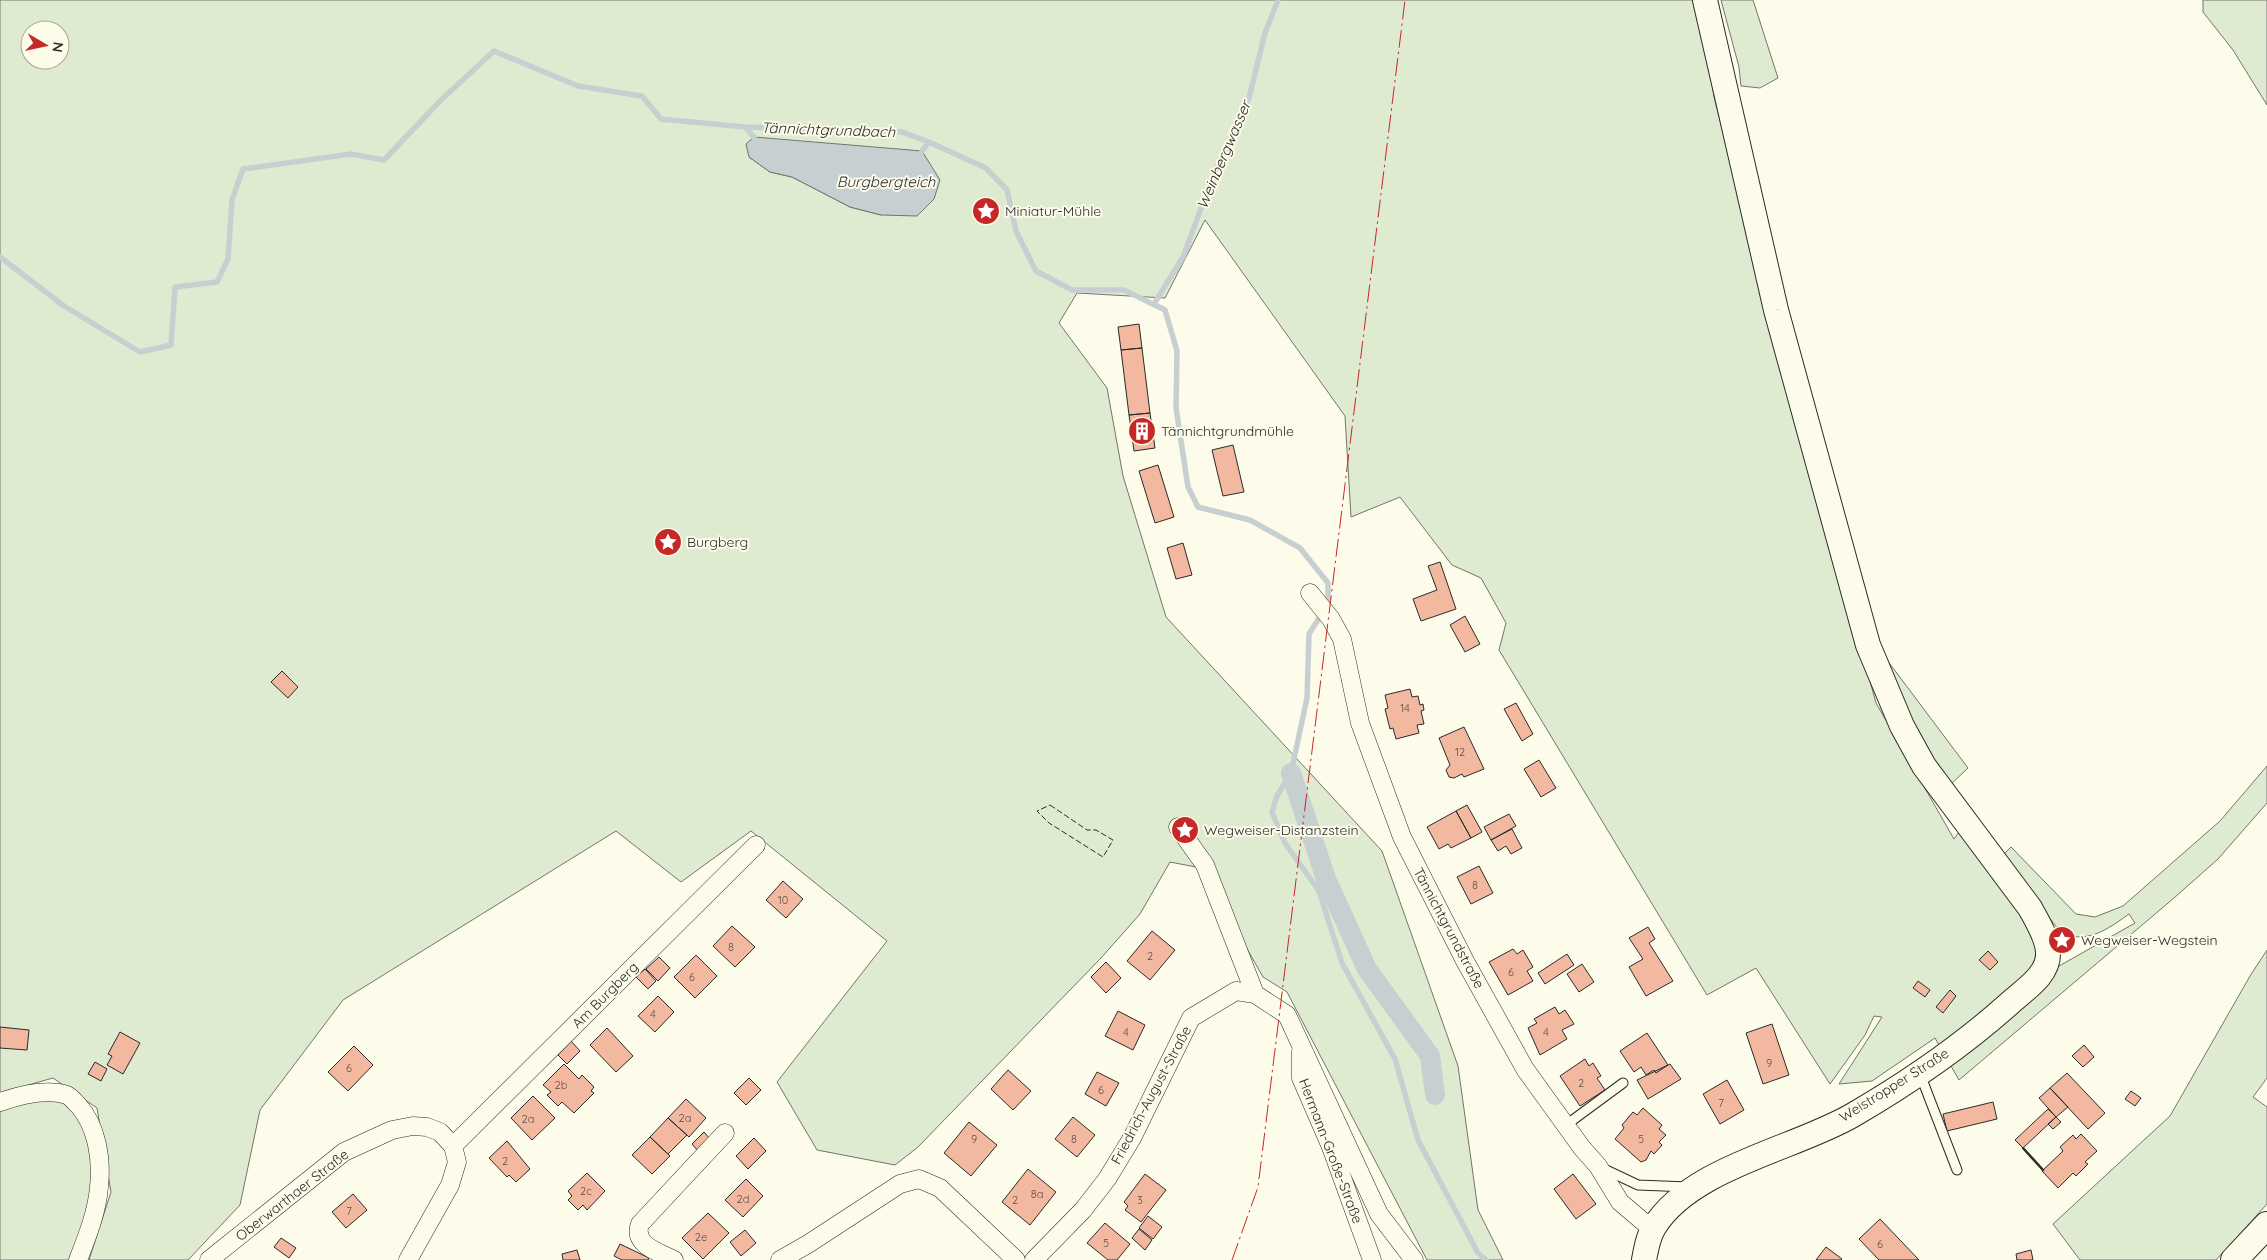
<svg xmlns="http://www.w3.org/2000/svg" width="2267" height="1260" font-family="Quicksand,sans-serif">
<rect width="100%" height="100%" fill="#fdfbea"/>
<path fill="#deebd1" stroke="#74746e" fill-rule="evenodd" d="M0,0H1695L1706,39L1714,97L1793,401L1876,703L1954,839L1959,832L2022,912L2052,970L2135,923L2129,914C2108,929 2084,947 2059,930L2001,857L2011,847L2076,914L2095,917L2123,906L2220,821L2267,766V803L2218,859L2174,898L1959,1080L1935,1038L1872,1081L1839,1084L1882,1017L1874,1016L1865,1035L1830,1084L1756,968L1707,995L1499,650L1506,623L1481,578L1452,565L1400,497L1351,517L1345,416L1205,220L1165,298L1077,293L1059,323L1107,388L1123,476L1166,617L1382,851L1458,1066L1478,1210L1503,1260H1427L1287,992L1263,977L1201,868L1170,862L1140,914L1101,958L918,1147L895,1165L817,1150L777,1082L887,941L751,831L681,882L616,831L343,1000L260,1110L240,1205L188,1260H89L111,1192L97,1108L53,1078L0,1093ZM30,30H60V60H30ZM749,157L881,215L850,207L792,177L770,172Z
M1721,0H1753L1778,78L1760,88L1741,86L1739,67Z
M2203,0H2267V105L2233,50L2203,12Z
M1884,656L1968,768L1949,786L1908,713Z
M2267,950V1078L2253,1097L2267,1107V1204L2216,1260H2080L2053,1224L2170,1116L2250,976Z
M69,1095L98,1150L78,1260H0V1102Z"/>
<path fill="#c7d0d0" stroke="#74746e" d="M754,137L922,151L940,180L934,199L917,216L881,215L850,207L792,177L770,172L749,157L746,144Z"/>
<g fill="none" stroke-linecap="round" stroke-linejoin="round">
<path stroke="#c7d0d0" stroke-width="5.5" d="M745,127L754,137
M922,151L929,142
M0,257L64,306L140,352L171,345L175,287L217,282L228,259L232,200L243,169L351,154L384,160L441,100L494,51L578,86L642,96L661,119L745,127L902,132L929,142L986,168L1007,190L1016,231L1036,271L1072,290H1124L1165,310L1177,351L1176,408L1188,487L1198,507L1250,520L1300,548L1328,583V604L1309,634L1307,698L1291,773L1277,796L1272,812L1285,843L1319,891L1342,963L1395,1059L1418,1140L1478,1253L1486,1260
M1154,304L1183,257L1213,176L1249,98L1265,33L1278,0"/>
<path stroke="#c7d0d0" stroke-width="20" d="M1291,773L1326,879L1367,969L1430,1056L1435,1095"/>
</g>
<path fill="#f2b8a0" stroke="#2b2b2b" d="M1139,324L1142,348L1121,350L1118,327Z
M1142,348L1150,413L1129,415L1121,350Z
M1150,413L1155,448L1134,451L1129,415Z
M1233,445L1244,492L1223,496L1212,450Z
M1158,465L1174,517L1155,523L1139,471Z
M1183,543L1192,575L1176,579L1167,548Z
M1440,562L1456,609L1421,621L1413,599L1437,590L1428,566Z
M1465,616L1480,644L1465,652L1450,625Z
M282,671L298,687L288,698L271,682Z
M1410,689L1412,697L1418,696L1420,705L1423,704L1424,710L1421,711L1424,724L1417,725L1419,733L1396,739L1393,728L1390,729L1385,709L1388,708L1385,695Z
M1516,703L1533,734L1522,741L1504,709Z
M1464,727L1484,769L1464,777L1462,774L1454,778L1449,777L1446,770L1450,765L1439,738Z
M1539,760L1556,788L1541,797L1524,769Z
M1467,805L1482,832L1471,838L1456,811Z
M1456,811L1471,838L1451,848L1448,844L1439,849L1427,827Z
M1509,814L1516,826L1491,840L1484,827Z
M1512,829L1522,848L1511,854L1506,846L1498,851L1491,840Z
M1479,866L1493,893L1471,904L1457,877Z
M783,881L803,899L786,918L766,900Z
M732,926L755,947L735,967L713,946Z
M1648,927L1655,939L1649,943L1673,981L1646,996L1629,967L1643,959L1629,938Z
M1152,931L1175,950L1150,980L1127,961Z
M1513,949L1517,954L1523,950L1533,967L1527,971L1533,981L1508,995L1489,962Z
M1988,951L1998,962L1990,970L1979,960Z
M1567,954L1574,965L1545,984L1538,973Z
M696,955L717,976L695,998L674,977Z
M659,957L670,968L658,981L646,969Z
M1106,962L1121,978L1106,993L1091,977Z
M1582,964L1594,982L1579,992L1567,974Z
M645,969L656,981L648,989L636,977Z
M1918,981L1930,990L1925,997L1913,988Z
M1950,990L1956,996L1943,1013L1936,1007Z
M658,996L674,1012L655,1032L638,1016Z
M1555,1007L1559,1014L1565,1010L1574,1024L1562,1030L1567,1039L1540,1055L1528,1028L1537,1023L1534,1019Z
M1118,1011L1145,1025L1133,1050L1105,1036Z
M1772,1024L1789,1075L1763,1084L1746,1033Z
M0,1027L29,1030L27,1050L0,1048Z
M607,1028L633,1056L616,1072L590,1045Z
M120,1032L140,1043L123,1074L107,1065L112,1056L108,1054Z
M1647,1033L1668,1065L1656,1073L1654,1070L1646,1075L1641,1067L1634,1072L1620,1051Z
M571,1041L580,1051L567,1064L558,1055Z
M2084,1045L2094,1057L2083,1067L2072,1056Z
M354,1046L373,1065L348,1091L328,1072Z
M1585,1059L1589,1066L1593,1063L1601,1076L1597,1078L1605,1090L1580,1106L1560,1076Z
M95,1062L107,1069L101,1081L88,1074Z
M564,1064L579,1079L582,1075L594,1087L591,1091L594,1093L574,1113L562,1102L558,1106L547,1095L551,1092L543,1085Z
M1670,1064L1681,1079L1648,1099L1637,1080Z
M1008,1070L1031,1091L1013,1110L991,1089Z
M1097,1072L1119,1083L1106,1106L1085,1094Z
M2067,1073L2105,1113L2088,1129L2050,1088Z
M749,1078L761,1090L746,1105L734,1093Z
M1727,1080L1744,1110L1720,1124L1703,1094Z
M2050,1088L2068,1107L2056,1117L2039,1098Z
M2131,1091L2141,1098L2135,1106L2125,1099Z
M533,1096L555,1118L532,1140L511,1118Z
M686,1099L706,1118L689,1137L668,1118Z
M1993,1102L1997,1119L1947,1131L1943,1114Z
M1643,1108L1662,1125L1659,1129L1666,1135L1659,1142L1662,1145L1654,1154L1651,1151L1646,1160L1641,1162L1615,1139L1624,1128L1622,1125L1633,1112L1637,1115Z
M2048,1109L2056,1117L2023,1148L2015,1140Z
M1073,1117L1095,1135L1077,1157L1055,1139Z
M2056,1117L2061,1122L2053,1129L2048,1124Z
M668,1118L687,1135L668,1154L650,1137Z
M969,1122L997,1145L971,1176L944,1153Z
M704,1132L710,1139L698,1151L692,1144Z
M2081,1134L2097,1151L2085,1162L2088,1164L2076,1176L2073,1173L2058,1188L2042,1171L2063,1151L2060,1147L2073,1135L2076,1139Z
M650,1137L670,1156L652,1174L632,1155Z
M754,1138L766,1151L748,1169L736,1156Z
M507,1141L530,1169L516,1182L509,1175L507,1177L489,1158Z
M1028,1169L1056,1192L1030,1225L1002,1202Z
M587,1173L605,1191L587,1210L583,1205L578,1210L568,1200L572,1196L568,1191Z
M1145,1174L1166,1190L1141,1222L1125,1210L1128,1206L1124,1202Z
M1573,1174L1596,1204L1576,1219L1554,1189Z
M746,1179L763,1196L743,1217L725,1200Z
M353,1194L367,1210L346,1228L332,1212Z
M708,1213L729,1233L703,1259L682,1238Z
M1148,1216L1162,1227L1153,1239L1139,1228Z
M1880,1219L1919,1260H1879L1859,1239Z
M1105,1223L1130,1244L1117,1260H1108L1087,1243Z
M1139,1229L1152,1240L1145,1250L1132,1238Z
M745,1230L756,1243L741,1256L730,1242Z
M281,1238L296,1248L289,1258L274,1247Z
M620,1244L649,1258L648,1260H622L614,1256Z
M1826,1247L1842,1259L1841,1260H1816Z
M577,1250L580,1260H563L562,1254Z
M2031,1250L2033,1260H2017L2016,1254Z"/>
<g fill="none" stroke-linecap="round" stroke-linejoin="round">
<g stroke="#2b2b2b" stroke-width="11">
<path id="lane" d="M1920,1074L1957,1170
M1566,1125L1623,1083
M1602,1168L1638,1185L1688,1187"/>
</g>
<g stroke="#2b2b2b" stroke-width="19">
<path id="street" d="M1310,593L1331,619L1342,639L1360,723L1402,837L1465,961L1525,1069L1582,1148L1598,1166L1620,1202L1653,1230
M1178,827L1205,865L1255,994
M1301,1051V1078L1331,1147L1372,1260
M0,1102C20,1095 46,1088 67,1095C71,1097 75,1102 78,1105C97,1126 102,1159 99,1187C97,1212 87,1237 78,1260
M453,1146L756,845
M209,1260L344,1152L392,1130L413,1126L427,1127L440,1132L453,1146L457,1162L450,1185L408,1260
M674,1260C659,1252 632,1245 640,1224L725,1133
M780,1260L808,1244L900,1184L919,1179L940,1188L1016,1260
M1034,1260L1083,1210L1107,1179L1132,1138L1191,1018L1236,991L1255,994L1287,1015L1379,1214L1414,1260"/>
</g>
<g stroke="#2b2b2b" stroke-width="26">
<path id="secondary" d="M1644,1260C1646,1249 1648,1237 1654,1227C1691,1167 1795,1149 1853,1115C1908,1083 1962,1046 2010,1003C2024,990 2049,975 2048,953C2048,938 2037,921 2030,908L1924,766L1902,726L1868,645L1776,310L1705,0"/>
</g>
<g stroke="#2b2b2b" stroke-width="28">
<path id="primary" d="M2234,1260L2267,1225"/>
</g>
<use href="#lane" stroke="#fdfbea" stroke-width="9"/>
<use href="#street" stroke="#fdfbea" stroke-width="18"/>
<use href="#secondary" stroke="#fdfbea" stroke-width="24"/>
<use href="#primary" stroke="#fdfbea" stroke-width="26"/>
<path stroke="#2b2b2b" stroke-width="1" stroke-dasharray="6 2.5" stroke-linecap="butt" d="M1050,805L1087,830H1096L1113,840L1103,857L1049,823L1037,811Z"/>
<path stroke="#2b2b2b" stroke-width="2.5" d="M2023,1148L2043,1170"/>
<path stroke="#c62828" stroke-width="1" stroke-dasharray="18 4 2.5 4" stroke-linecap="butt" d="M1232,1260L1258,1187L1405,0"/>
</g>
<defs>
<g id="sight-disc" transform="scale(1.4375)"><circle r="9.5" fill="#c62828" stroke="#fdfbea"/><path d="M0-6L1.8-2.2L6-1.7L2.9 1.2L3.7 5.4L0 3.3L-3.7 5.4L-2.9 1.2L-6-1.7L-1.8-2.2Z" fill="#fff"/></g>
<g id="building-disc" transform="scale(1.4375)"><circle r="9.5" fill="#c62828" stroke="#fdfbea"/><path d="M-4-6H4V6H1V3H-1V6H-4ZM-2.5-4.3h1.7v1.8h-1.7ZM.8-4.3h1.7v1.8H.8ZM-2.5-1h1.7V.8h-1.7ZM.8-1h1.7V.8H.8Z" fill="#fff"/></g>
</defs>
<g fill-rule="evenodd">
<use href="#sight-disc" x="986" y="211"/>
<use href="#building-disc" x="1142" y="431"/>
<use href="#sight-disc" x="668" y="542"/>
<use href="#sight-disc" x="1185" y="830"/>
<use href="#sight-disc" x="2062" y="940"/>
</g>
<g text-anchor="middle" stroke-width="4" stroke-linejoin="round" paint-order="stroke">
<g font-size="11" fill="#5d4e48">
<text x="1405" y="712">14</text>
<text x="1460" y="756">12</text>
<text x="1475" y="889">8</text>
<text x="783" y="904">10</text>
<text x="731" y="951">8</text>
<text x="1150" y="960">2</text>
<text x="1511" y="976">6</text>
<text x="692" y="981">6</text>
<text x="653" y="1018">4</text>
<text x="1126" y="1036">4</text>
<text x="1546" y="1036">4</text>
<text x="1769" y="1067">9</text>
<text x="349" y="1072">6</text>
<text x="1581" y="1087">2</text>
<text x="561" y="1089">2b</text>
<text x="1101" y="1094">6</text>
<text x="1721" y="1107">7</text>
<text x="685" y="1122">2a</text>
<text x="528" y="1123">2a</text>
<text x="974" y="1143">9</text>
<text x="1074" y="1143">8</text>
<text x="1641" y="1143">5</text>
<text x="505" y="1165">2</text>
<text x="586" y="1195">2c</text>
<text x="1037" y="1198">8a</text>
<text x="743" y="1203">2d</text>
<text x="1015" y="1204">2</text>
<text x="1140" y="1204">3</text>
<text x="349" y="1215">7</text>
<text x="701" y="1241">2e</text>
<text x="1106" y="1247">5</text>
<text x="1880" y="1248">6</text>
</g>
<g font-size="14" fill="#2b2b2b" stroke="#fdfbea" text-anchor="start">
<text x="1005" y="216">Miniatur-Mühle</text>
<text x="1161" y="436">Tännichtgrundmühle</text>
<text x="687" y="547">Burgberg</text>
<text x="1204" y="835">Wegweiser-Distanzstein</text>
<text x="2081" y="945">Wegweiser-Wegstein</text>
</g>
<g font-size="14" fill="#2b2b2b" stroke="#fdfbea">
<text transform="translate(1449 928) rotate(62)" y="5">Tännichtgrundstraße</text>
<text transform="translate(605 995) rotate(-45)" y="5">Am Burgberg</text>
<text transform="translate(1894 1085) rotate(-32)" y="5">Weistropper Straße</text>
<text transform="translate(1151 1095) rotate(-62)" y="5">Friedrich-August-Straße</text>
<text transform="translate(1331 1151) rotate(69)" y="5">Hermann-Große-Straße</text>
<text transform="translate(292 1195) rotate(-38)" y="5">Oberwarthaer Straße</text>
</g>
<g font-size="15" font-style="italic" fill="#2b2b2b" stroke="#fdfbea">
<text transform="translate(828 130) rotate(2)" y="5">Tännichtgrundbach</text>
<text transform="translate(1224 155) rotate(-67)" y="5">Weinbergwasser</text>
<text x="886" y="187">Burgbergteich</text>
</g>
</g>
<g transform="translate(45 45) rotate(99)"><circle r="24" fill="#fdfbea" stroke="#a9a89e"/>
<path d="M0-4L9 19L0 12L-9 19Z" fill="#c62828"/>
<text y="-8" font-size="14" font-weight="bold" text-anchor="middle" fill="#2b2b2b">N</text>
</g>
</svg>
